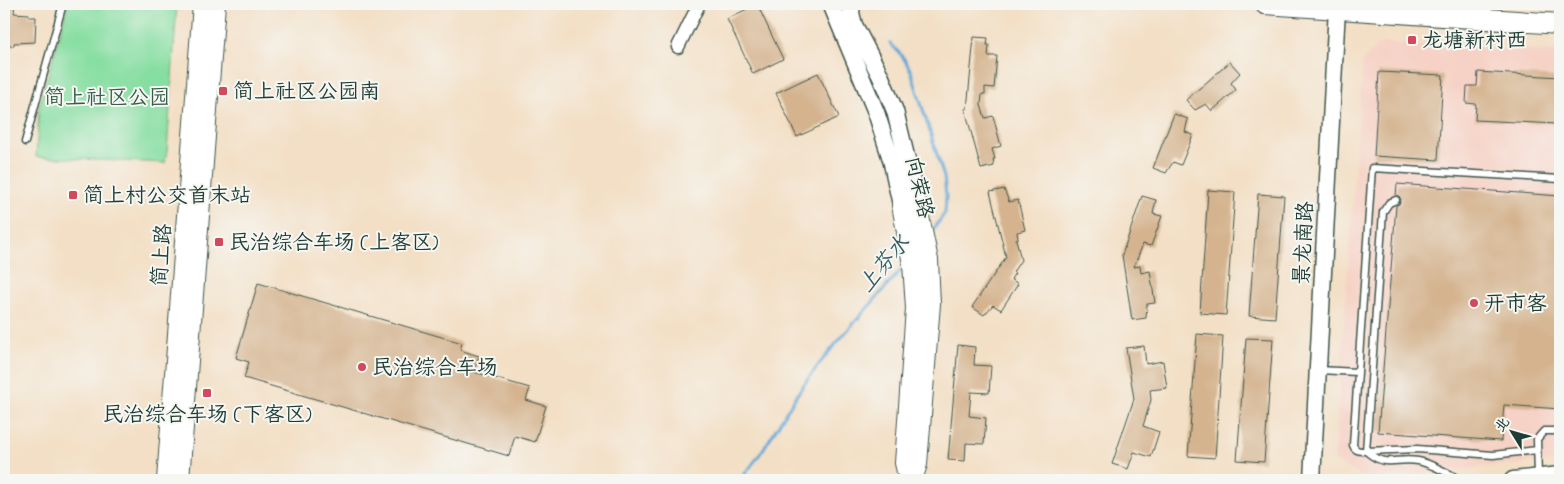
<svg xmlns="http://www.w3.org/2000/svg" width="1564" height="484" font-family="'Indie Flower','LXGW WenKai TC',sans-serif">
<rect width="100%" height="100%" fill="#f6f6f2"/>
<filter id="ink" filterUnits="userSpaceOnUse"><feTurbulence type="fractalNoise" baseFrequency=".02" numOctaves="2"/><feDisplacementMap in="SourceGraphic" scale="10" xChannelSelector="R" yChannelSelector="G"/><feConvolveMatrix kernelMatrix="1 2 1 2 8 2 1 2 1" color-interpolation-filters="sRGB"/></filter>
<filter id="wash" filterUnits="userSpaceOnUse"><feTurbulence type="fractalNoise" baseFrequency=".0096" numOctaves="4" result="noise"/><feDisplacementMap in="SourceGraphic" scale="20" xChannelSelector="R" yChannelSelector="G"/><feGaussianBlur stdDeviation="1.12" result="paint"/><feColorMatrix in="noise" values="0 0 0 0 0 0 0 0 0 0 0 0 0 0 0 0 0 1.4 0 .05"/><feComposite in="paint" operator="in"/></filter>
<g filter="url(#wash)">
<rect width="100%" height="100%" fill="#f3dfc5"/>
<path fill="#f6d1c5" d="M1381,43L1560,52V460L1364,478L1334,460L1363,60Z"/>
<path fill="#87dea2" stroke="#538e6b" d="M68,4H177L167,152L165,163L36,157L39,107Z"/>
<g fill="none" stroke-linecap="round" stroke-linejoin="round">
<path stroke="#62a7d7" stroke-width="3" d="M890,43L903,57L911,71L944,177L946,196L945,213L930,234
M739,480C766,452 782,415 805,383C835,340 873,304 906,264"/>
</g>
<g id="blocks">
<path fill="#d4b38e" d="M4,4H15L14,13L29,14V17H36L35,42L14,43V46H4Z
M757,4L783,59L753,74L727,19Z
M974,37L988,38L987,45H989L988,56H997L994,88L985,87V94H982L981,105L985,118L993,116L1001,146L992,149L995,159H993L994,166L981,169L965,109H967Z
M1230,62L1240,73L1231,83L1236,90L1212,111L1206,104L1195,110L1186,100Z
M1379,72L1443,75L1438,160L1374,156Z
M1478,72L1560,77V110L1558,124L1475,120L1476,104L1466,103L1467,86H1477Z
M818,73L839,117L797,137L776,93Z
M1174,114L1188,119L1185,132L1193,135L1181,165L1173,162L1166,173L1153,168Z
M1397,184L1560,196V409L1504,405L1501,441L1378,432L1396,206L1400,203L1401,200L1399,196L1396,195Z
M1004,189L1009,202L1018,200L1025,230L1017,232L1018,239H1016L1021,260L1013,272L1015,273L1011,279L1018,284L1001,310L993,305L984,315L972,307L1006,257L990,192Z
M1208,190L1235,192L1226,315L1200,313Z
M1258,194L1284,196L1275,318L1249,316Z
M1142,196L1156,200L1153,214L1162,216L1151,246L1143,244L1134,267L1140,266L1141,273L1150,271L1155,303L1147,304L1146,318L1132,320L1122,255Z
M258,283L462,343L460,350L479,356L474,372L530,388L526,400L546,406L535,442L515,436L509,456L244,378L249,362L236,358Z
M1197,334L1223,336L1215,458L1188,456Z
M1246,338L1273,339L1264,462L1237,460Z
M958,345L975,347L974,365L991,366L989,393L971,392L969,416L986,418L984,444L966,443L965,461L948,460Z
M1144,346L1146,364L1163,361L1167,388L1150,390L1151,400L1143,426L1159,432L1151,457L1134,452L1128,469L1112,464L1134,399L1126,348Z"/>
</g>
</g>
<g filter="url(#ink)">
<use href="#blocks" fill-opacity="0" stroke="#3f554a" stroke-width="1"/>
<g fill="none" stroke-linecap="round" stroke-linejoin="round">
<g stroke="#3f554a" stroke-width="9">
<path id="service" d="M25,142L63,4
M1396,200L1389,203L1383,212L1366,451C1386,469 1395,457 1418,461C1429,463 1450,474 1461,480
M1319,370L1357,372
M1537,450L1493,455L1417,449L1366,451C1359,451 1355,451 1353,445L1372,168L1560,179
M1538,476L1537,439L1544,431H1560"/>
</g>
<g stroke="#3f554a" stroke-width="15">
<path id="minor" d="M678,47L699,4"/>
</g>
<g stroke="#3f554a" stroke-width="19">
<path id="tertiary" d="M831,4L876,112L891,159L901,205
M852,4L851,13L854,25L880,75L895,111L915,193
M1312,480L1337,8
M1513,480L1560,475"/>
</g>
<g stroke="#3f554a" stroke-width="20">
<path id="secondary" d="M901,205L912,264L915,308L904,463L908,480
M166,480L202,4
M180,480L216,4
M913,480L918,464L931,304L929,260L915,193"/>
</g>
<g stroke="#3f554a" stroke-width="22">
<path id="primary" d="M1265,4L1560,24"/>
</g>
<use href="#service" stroke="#fff" stroke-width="6"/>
<use href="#minor" stroke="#fff" stroke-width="12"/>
<use href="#tertiary" stroke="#fff" stroke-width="16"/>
<use href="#secondary" stroke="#fff" stroke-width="18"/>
<use href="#primary" stroke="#fff" stroke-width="20"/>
</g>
</g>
<g fill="#d1495b" stroke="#f6f6f2" stroke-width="2">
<rect x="1407" y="35" width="10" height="10" rx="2.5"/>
<rect x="218" y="86" width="10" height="10" rx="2.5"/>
<rect x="68" y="190" width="10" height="10" rx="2.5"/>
<rect x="214" y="237" width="10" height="10" rx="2.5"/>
<circle cx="1474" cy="303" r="5"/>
<circle cx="362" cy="367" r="5"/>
<rect x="202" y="388" width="10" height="10" rx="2.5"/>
</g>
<g text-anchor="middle" stroke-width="4" stroke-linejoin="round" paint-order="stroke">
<g font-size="21" fill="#1f3d34" stroke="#f6f6f2" text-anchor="start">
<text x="1422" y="47">龙塘新村西</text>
<text x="233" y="98">简上社区公园南</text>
<text x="83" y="202">简上村公交首末站</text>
<text x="229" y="249">民治综合车场 (上客区)</text>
<text x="1484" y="310">开市客</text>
<text x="372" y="374">民治综合车场</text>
<text x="207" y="421" text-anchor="middle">民治综合车场 (下客区)</text>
</g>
<g font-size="21" fill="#345d4a" stroke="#f6f6f2">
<text x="107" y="104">简上社区公园</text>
</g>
<g font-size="21" fill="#1f3d34" stroke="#f6f6f2">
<text transform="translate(920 187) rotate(77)" y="7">向荣路</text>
<text transform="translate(1303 243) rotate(-87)" y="7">景龙南路</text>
<text transform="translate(161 255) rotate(-86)" y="7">简上路</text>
</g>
<g font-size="22" font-style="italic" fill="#335d65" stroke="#f6f6f2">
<text transform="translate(883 263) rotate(-50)" y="8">上芬水</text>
</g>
</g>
<rect width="1564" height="484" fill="none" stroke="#f6f6f2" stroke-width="20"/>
<g transform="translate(1512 432) rotate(307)" stroke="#f6f6f2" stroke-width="4" paint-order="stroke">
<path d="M0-4L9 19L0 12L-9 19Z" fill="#1f3d34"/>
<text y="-8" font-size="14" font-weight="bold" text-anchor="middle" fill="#1f3d34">北</text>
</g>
</svg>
